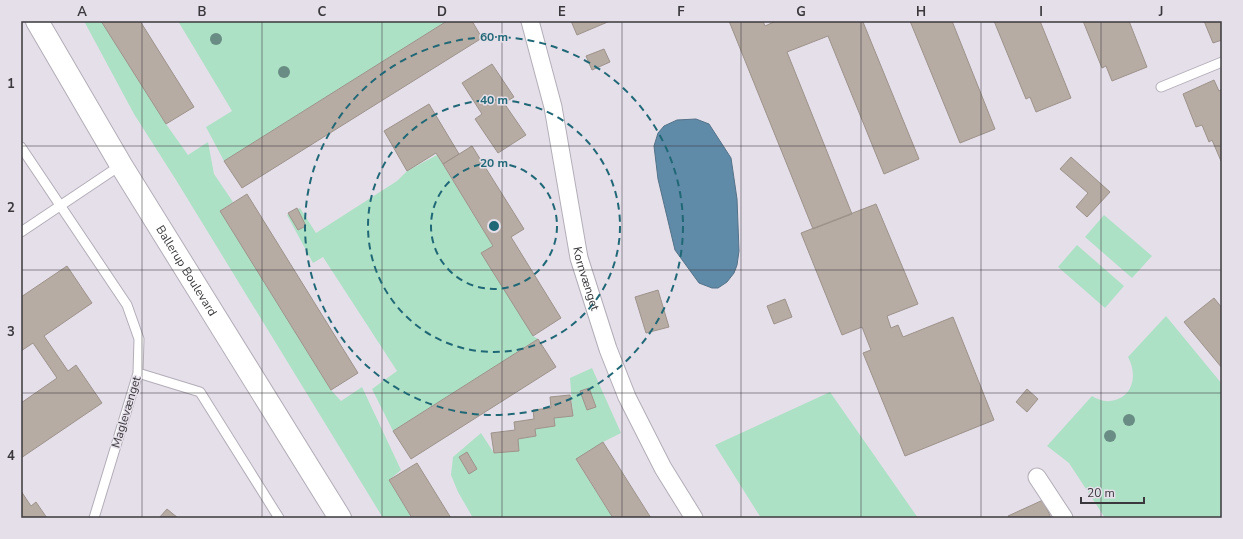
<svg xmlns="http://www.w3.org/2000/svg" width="1243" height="539" font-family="'Nunito Sans',sans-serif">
<rect width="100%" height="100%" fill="#e5dfea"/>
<path fill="#ade1c5" d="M84,21H101L166,124L188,155L208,142L214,174L233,202L220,211L331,390L341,401L362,387L401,470L389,480L412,518H383L176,180L134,114Z
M178,21H447L224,161L206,127L232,111Z
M437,155L493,246L533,336L538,339L393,431L372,389L397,371L323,257L313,263L287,215L300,208L316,233L397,181L407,171Z
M1104,215L1152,256L1132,278L1085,237Z
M1077,245L1124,286L1105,308L1058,267Z
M1166,316L1222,384V518H1105L1069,463L1047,446L1092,396C1097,399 1104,402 1110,401C1133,399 1138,375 1128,357Z
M592,368L621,433L603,442L576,460L613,518H473L458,492L451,475L453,457L481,433L494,453L519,451L518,439L536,436L535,429L555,426L554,418L573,416L570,378Z
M830,392L918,518H761L715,445Z"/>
<path fill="#5f8ba8" stroke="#547288" d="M696,119L709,124L731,158L737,199L739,251L737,265L734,273L727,282L718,288H712L699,283L675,250L658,179L654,146L658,133L664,126L677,120Z"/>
<path fill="#b6aca4" stroke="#9d938b" d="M101,21H140L194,107L166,124Z
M447,21H472L482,38L242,188L224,161Z
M571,21H610L577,35Z
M729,21H763L765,26L776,21H864L863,22L919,159L884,174L828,36L787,52L852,214L813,229Z
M910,21H952L995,129L960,143Z
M994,21H1040L1071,98L1036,112L1030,97L1026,99Z
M1083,21H1129L1147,67L1112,81L1106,66L1102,68Z
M1204,21H1222V40L1213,43Z
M604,49L610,62L592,70L586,56Z
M492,64L514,97L504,103L526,135L498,153L475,119L482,114L462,83Z
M1214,80L1219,91L1222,89V160L1221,161L1212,140L1209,142L1202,125L1196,127L1183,94Z
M429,104L459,154L443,164L436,153L407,171L384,131Z
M472,146L524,229L511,237L561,318L533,336L481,253L493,246L443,164Z
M1071,157L1110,192L1087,217L1076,207L1088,193L1060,169Z
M247,194L358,373L331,390L220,211Z
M876,204L918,304L887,316L891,328L898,325L903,337L953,317L994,420L905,456L863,353L871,350L862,327L842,335L801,233Z
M297,208L306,226L298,230L288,213Z
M67,266L92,303L44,336L68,371L76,365L102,403L21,458V403L57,378L33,343L21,351V297Z
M658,290L669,327L646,333L635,297Z
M1214,298L1222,308V368L1184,322Z
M785,299L792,317L774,324L767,306Z
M538,339L556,367L411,459L393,431Z
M589,388L596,407L587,410L580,391Z
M1027,389L1038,399L1027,412L1016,402Z
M570,395L573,416L554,418L555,426L535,429L536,436L518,439L519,451L494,453L491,433L515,430L514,422L534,419L533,410L551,408L550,397Z
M603,442L651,518H613L576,459Z
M467,452L477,469L469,474L459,457Z
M417,463L451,518H412L389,480Z
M21,491L31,506L36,502L47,518H21Z
M1043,500L1051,518H1009L1008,516Z
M167,509L178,518H159Z"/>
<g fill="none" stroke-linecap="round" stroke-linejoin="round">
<g stroke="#b3adb8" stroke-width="11">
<path id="service" d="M1161,87L1222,62
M21,147L127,305L139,339L138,373L94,518
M21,232L121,165
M138,373L200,392L279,518"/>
</g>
<g stroke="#b3adb8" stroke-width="19">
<g id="minor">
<path id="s1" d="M530,21L553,107L579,258L608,349L627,397L663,468L694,518"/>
<path d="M1037,477L1064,518"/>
</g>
</g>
<g stroke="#b3adb8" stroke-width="24">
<g id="tertiary">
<path id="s2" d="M37,21L121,165L340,518"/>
</g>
</g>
<use href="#service" stroke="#fff" stroke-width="9"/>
<use href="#minor" stroke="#fff" stroke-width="17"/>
<use href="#tertiary" stroke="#fff" stroke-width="22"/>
</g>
<g fill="#698c84">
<circle cx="216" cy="39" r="6"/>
<circle cx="284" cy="72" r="6"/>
<circle cx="1129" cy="420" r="6"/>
<circle cx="1110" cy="436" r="6"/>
</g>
<path fill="none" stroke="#3a383c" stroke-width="1" stroke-opacity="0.55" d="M142,21V518M262,21V518M382,21V518M502,21V518M622,21V518M741,21V518M861,21V518M981,21V518M1101,21V518M21,146H1222M21,270H1222M21,393H1222"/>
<g fill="none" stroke="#216877" stroke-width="2" stroke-dasharray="7 5">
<circle cx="494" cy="226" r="63"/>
<circle cx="494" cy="226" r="126"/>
<circle cx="494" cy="226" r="189"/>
</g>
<g text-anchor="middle" stroke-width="3" stroke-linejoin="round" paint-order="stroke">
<g font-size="12" fill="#3a383c" stroke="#e5dfea">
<text dy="4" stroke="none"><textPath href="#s2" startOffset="291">Ballerup Boulevard</textPath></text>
<text dy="4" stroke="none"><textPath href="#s1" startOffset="264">Kornvænget</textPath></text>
<text transform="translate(126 412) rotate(-73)" y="4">Maglevænget</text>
</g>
</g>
<circle cx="494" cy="226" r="6" fill="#216877" stroke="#e5dfea" stroke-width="2"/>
<g font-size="12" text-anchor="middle" font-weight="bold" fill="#216877" stroke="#e5dfea" stroke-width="3" stroke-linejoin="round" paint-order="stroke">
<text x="494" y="41">60 m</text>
<text x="494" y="104">40 m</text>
<text x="494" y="167">20 m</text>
</g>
<rect width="1243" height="539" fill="none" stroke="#e5dfea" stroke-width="44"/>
<path d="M1081 497v6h63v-6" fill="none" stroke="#3a383c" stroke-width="2"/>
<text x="1087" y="497" font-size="12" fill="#3a383c" stroke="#e5dfea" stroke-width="3" paint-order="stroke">20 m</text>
<rect x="22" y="22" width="1199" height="495" fill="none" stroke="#3a383c" stroke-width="1.5"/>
<g font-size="13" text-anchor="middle" font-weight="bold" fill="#3a383c">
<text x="82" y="16">A</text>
<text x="202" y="16">B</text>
<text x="322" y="16">C</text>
<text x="442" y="16">D</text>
<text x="562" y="16">E</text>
<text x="681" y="16">F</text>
<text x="801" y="16">G</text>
<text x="921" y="16">H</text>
<text x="1041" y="16">I</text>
<text x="1161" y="16">J</text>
<text x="11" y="88">1</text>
<text x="11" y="212">2</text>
<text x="11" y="336">3</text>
<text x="11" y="460">4</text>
</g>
</svg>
